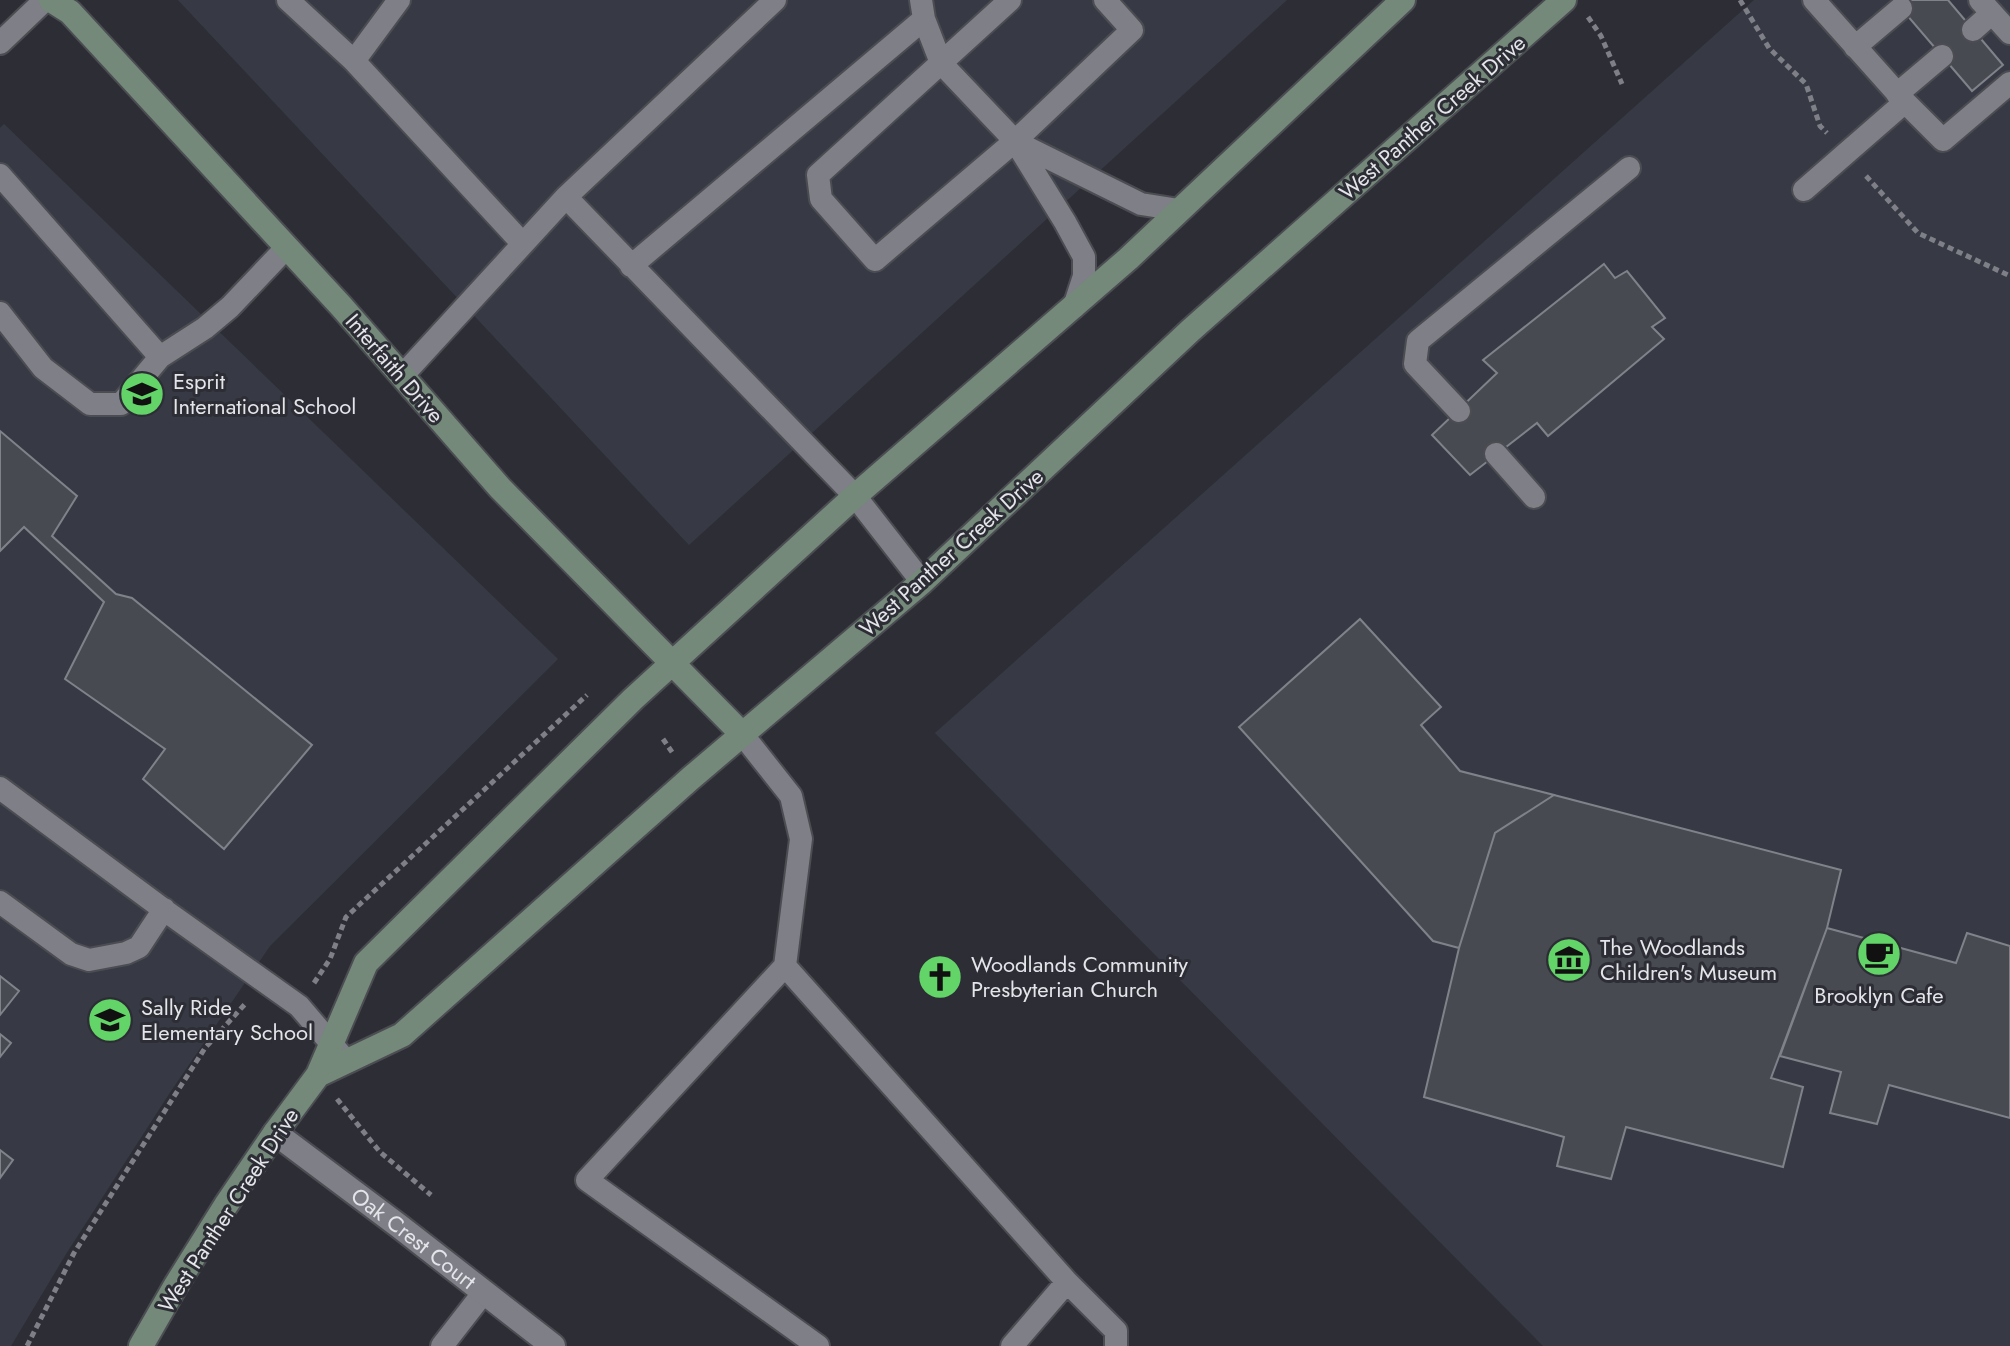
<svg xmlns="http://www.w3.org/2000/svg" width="2010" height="1346" font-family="Jost,sans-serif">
<rect width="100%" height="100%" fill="#2d2e35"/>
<path fill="#373a45" d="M178,0H1287L689,545Z
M1754,0H2010V1346H1543L935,733Z
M4,124L558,659L270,946L169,1094L66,1254L11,1346H0V128Z"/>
<path fill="#484a51" stroke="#80828a" stroke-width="2" d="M1894,0H1948L2003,65L1972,91Z
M1604,264L1615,278L1627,271L1665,318L1652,327L1664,339L1548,436L1537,423L1470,475L1432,435L1497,373L1483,360Z
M0,431L77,496L52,536L116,594L132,598L312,745L224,849L143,779L165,749L65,679L104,602L24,527L0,551Z
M1360,619L1441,707L1421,725L1460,771L1554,795L1495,833L1459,948L1433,941L1239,727Z
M1554,795L1841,870L1827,928L1771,1078L1803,1087L1783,1167L1626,1127L1611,1179L1557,1166L1564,1137L1424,1097L1459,948L1495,833Z
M1827,928L1956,963L1967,933L2010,946V1118L1889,1085L1877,1124L1830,1113L1841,1072L1780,1056Z
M0,976L19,991L0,1015Z
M0,1034L11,1043L0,1057Z
M0,1150L13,1160L0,1178Z"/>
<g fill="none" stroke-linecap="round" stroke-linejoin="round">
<g stroke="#4b4d52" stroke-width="26">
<path id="lane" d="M288,0L354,61L523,244
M775,0L566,197L855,496L922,582
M921,0L924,19L941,63L1015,141L1065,222L1084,257V276L1074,307
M1010,0L818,175L821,199L875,260L1015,141L1132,30L1105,0
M1814,0L1905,102
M1980,0L2010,33
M1973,30L1992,13
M0,43L45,0
M1855,47L1901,8
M354,61L399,0
M1897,94L1942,56
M1016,142L1141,204L1179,210
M0,175L160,357L205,328L230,307L287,247
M1804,190L1905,102L1943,140L2010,83
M631,266L924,19
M0,313L43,368L90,404H121L160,357
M402,376L566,197
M1459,411L1415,364L1418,341L1629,168
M1496,454L1534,497
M742,734L791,796L801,839L785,966L587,1180L818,1346
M0,788L167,912L299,1006L341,1055
M0,902L71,954L89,960L126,953L139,947L164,909
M785,966L1067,1282L1012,1346
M1067,1282L1116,1331V1346
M442,1346L484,1292"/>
</g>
<g stroke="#4b4d52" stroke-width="28">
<g id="street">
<path id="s1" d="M275,1133L399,1226L553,1346"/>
</g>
</g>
<g stroke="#4b4d52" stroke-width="28">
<path id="secondary" d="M51,0L70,12L341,306L500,488L742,734
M318,1075L402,1035L691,778L922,582L1191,330L1564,0
M141,1346L176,1285L226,1205L275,1133L318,1075L366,963L633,699L855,496L1128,259L1403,0"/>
</g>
<path stroke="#7f8087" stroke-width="5" stroke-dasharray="6 4" stroke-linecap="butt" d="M1740,0L1769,48L1806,84L1820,126L1827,133
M1588,17L1601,36L1622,84
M1866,176L1918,233L2010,276
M663,739L674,755
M314,983L330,959L346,917L587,695
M337,1099L380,1152L431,1195
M27,1346L74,1253L205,1048L246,1003"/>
<use href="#lane" stroke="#7e7f87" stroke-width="22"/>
<use href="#street" stroke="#7e7f87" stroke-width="24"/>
<use href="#secondary" stroke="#74897a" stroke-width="24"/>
</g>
<defs>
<g id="school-disc" transform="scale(2.3)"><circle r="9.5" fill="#63d468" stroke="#2d2e35"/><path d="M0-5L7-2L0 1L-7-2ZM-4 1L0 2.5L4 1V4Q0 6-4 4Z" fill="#111"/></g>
<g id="cafe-disc" transform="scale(2.3)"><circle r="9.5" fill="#63d468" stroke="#2d2e35"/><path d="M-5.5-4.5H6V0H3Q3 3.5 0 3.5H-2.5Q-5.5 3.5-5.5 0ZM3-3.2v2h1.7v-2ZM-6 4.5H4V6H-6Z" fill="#111"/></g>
<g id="museum-disc" transform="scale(2.3)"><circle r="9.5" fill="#63d468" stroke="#2d2e35"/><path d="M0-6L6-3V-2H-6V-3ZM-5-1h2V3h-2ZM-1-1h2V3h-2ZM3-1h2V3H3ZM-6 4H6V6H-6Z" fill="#111"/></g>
<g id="church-disc" transform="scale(2.3)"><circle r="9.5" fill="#63d468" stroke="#2d2e35"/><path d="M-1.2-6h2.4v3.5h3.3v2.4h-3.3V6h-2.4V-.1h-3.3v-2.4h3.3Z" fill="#111"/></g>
</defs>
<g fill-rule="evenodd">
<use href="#school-disc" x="142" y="394"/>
<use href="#cafe-disc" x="1879" y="954"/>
<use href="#museum-disc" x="1569" y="960"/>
<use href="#church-disc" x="940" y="977"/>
<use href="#school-disc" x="110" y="1020"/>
</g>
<g text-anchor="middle" stroke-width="6" stroke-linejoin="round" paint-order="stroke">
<g font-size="22" fill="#e4e5ea" stroke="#2d2e35">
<text transform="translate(1432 117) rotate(-41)" y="8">West Panther Creek Drive</text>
<text transform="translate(395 368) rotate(49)" y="8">Interfaith Drive</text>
<text transform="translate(951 552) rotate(-42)" y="8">West Panther Creek Drive</text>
<text transform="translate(228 1210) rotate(-57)" y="8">West Panther Creek Drive</text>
<text dy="8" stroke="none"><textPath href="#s1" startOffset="174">Oak Crest Court</textPath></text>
</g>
<g font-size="22" fill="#e4e5ea" stroke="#2d2e35" text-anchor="start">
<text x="173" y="389">Esprit<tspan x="173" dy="25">International School</tspan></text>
<text x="1600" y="955">The Woodlands<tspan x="1600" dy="25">Children's Museum</tspan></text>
<text x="971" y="972">Woodlands Community<tspan x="971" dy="25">Presbyterian Church</tspan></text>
<text x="1879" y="1003" text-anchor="middle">Brooklyn Cafe</text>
<text x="141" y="1015">Sally Ride<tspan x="141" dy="25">Elementary School</tspan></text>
</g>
</g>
</svg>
